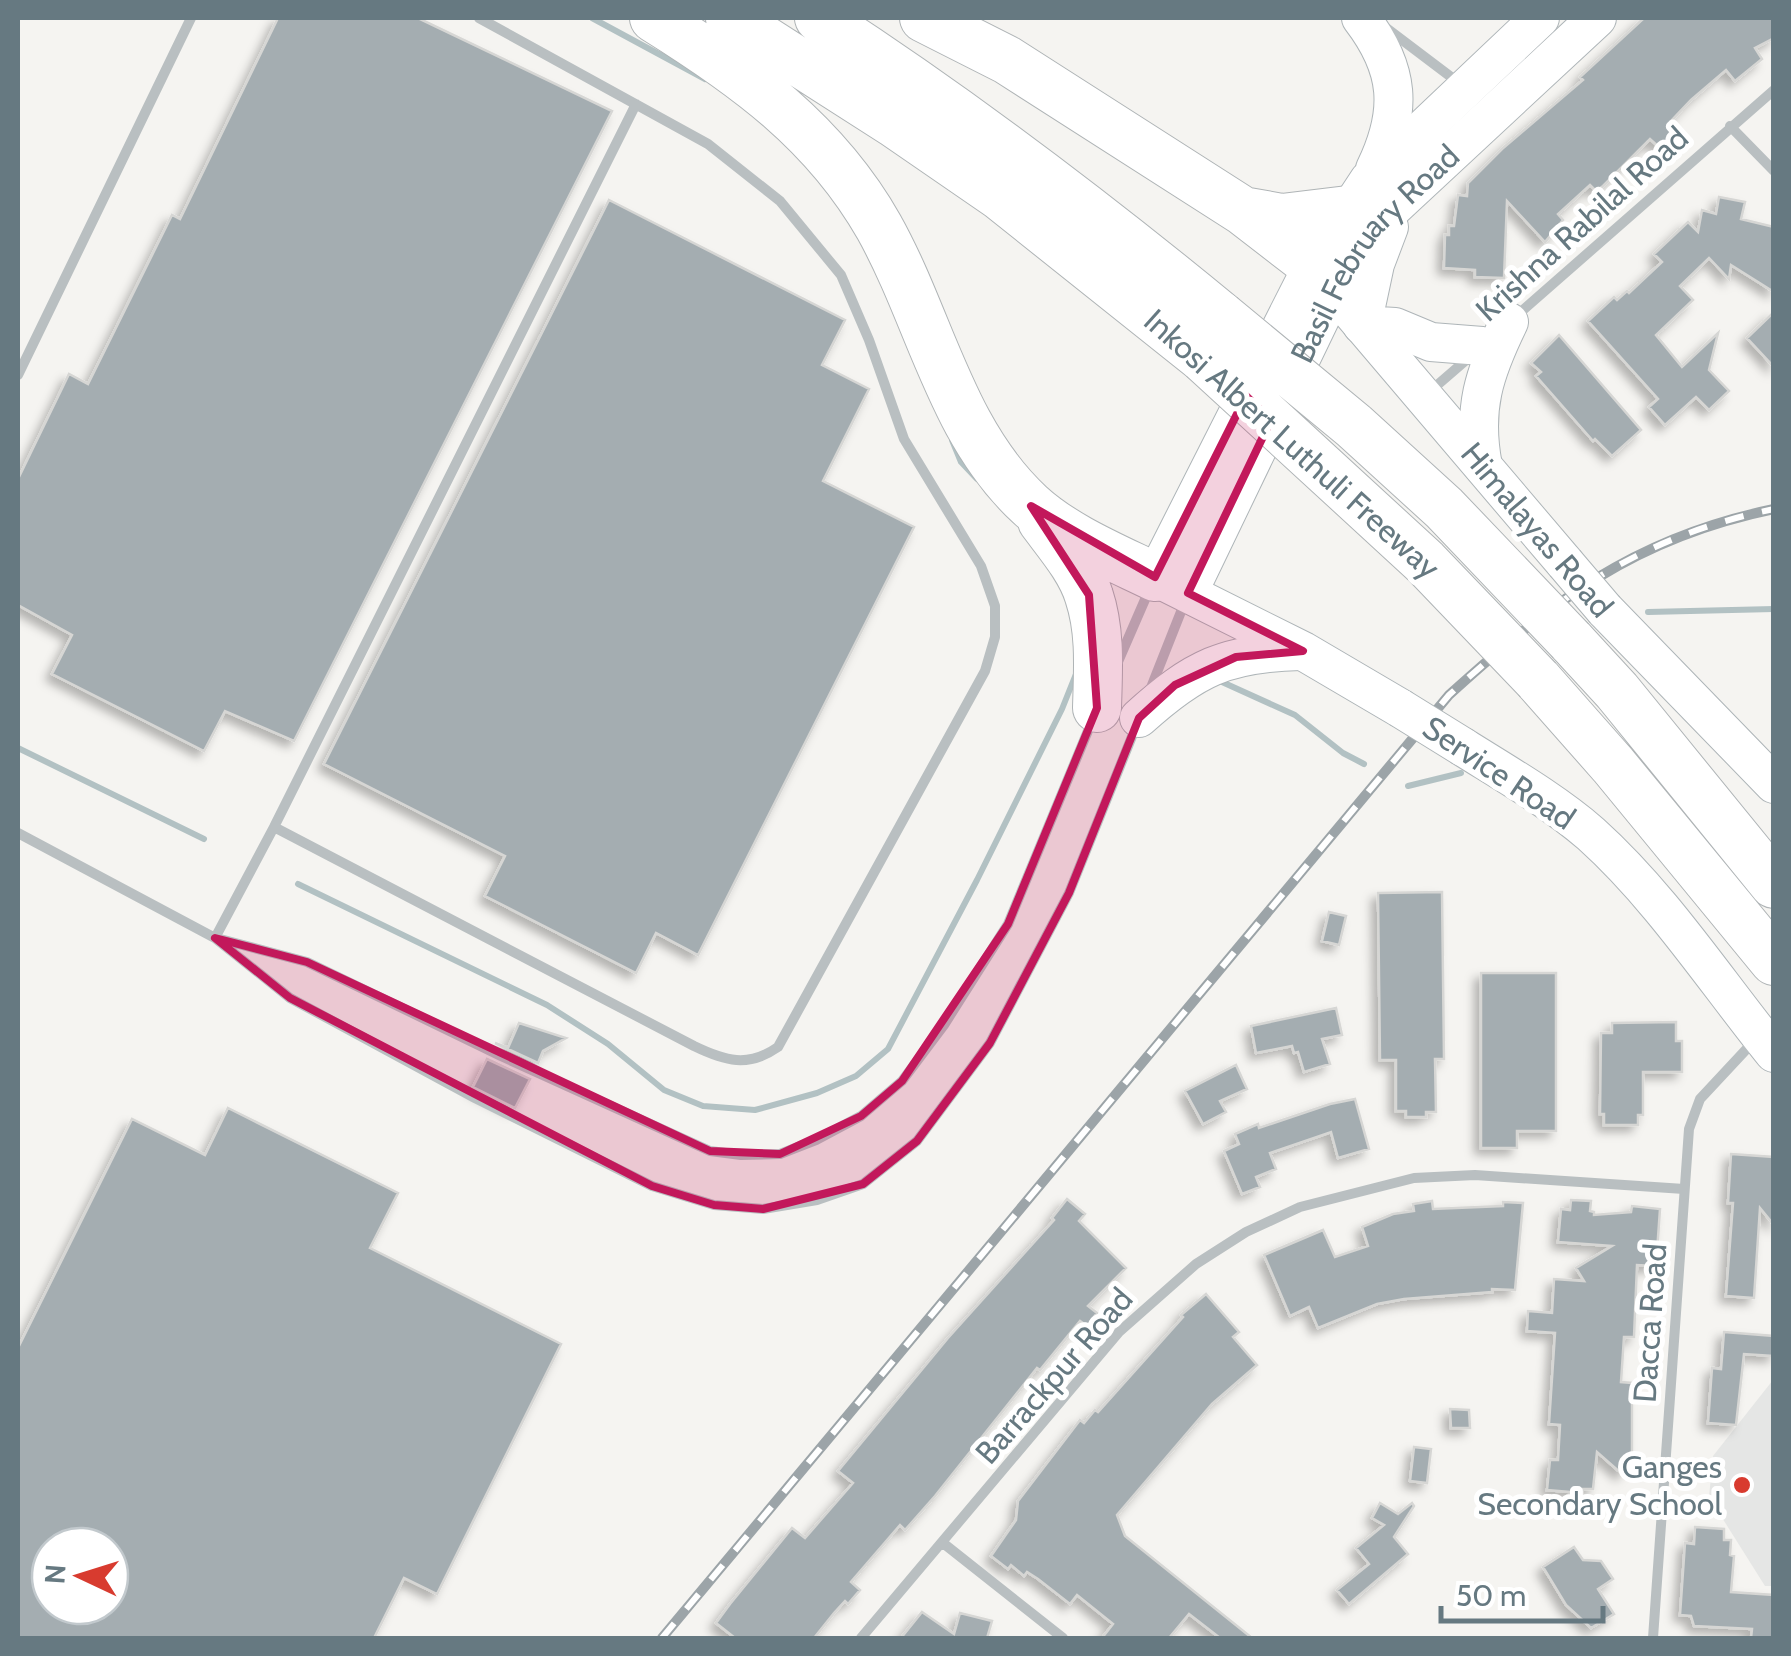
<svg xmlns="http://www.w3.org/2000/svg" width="1791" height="1656" font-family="Cabin,sans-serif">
<defs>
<filter id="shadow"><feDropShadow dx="-6" dy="6" stdDeviation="5" flood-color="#0004"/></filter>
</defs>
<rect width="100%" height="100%" fill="#f5f4f1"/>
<path fill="#e5e6e5" d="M1773,1380L1774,1586H1765L1709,1497L1713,1456Z"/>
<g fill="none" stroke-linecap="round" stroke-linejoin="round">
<path stroke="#b2c1c3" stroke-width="6" d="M592,18L705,79
M952,440L961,462L977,479
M1648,612L1774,609
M1222,682L1295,715L1343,753L1364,764
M18,748L204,839
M1408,786L1461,773
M298,884L547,1005L608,1044L664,1090L703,1106L755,1110L817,1093L856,1076L888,1049L977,880L1062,709L1076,674"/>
</g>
<path fill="#a4adb1" stroke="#d6d6d4" stroke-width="2.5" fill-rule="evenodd" filter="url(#shadow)" d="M278,18H418L612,111L294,741L225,711L204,751L52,674L72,635L18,605V479L69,374L88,384L172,215L180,219Z
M1644,18H1774V38L1755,48L1762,59L1735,81L1726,70L1691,100L1671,121L1680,131L1661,149L1650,139L1603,186L1596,191L1590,185L1558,214L1563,220L1545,242L1507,201L1504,278L1475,277V270L1444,268L1445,235H1449V226H1454L1458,195L1467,196L1468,183L1502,149L1583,80L1580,77Z
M1719,197L1745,202L1741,219L1774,227V292L1731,265L1729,279L1709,258L1680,286L1693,300L1656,335L1682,367L1718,333L1709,370L1729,391L1709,410L1696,397L1665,425L1649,407L1658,399L1588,321L1614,297L1617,300L1627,291L1629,293L1662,262L1654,254L1688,222L1698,232L1702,210L1716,214Z
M609,200L845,320L822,365L869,389L823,481L914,527L698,955L656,933L636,973L485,896L505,856L324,764Z
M1774,312V367L1747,338Z
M1559,335L1641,430L1612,456L1595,439L1593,441L1536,376L1541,372L1531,363Z
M1442,892L1444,1059H1435L1436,1112H1426V1117H1406V1111H1396V1060H1380L1378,893Z
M1329,912L1346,916L1339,945L1322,941Z
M1481,973H1556V1131H1517V1148H1481Z
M1336,1008L1342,1035L1322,1039L1330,1064L1304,1072L1298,1052L1294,1053L1292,1046L1256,1053L1251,1026Z
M1676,1022V1041H1682V1072H1643V1115H1638V1125H1604V1114H1600L1601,1033H1612V1023Z
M519,1023L566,1038L543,1051L538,1063L495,1043L508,1048Z
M487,1059L530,1079L515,1108L473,1087Z
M1236,1065L1247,1089L1220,1101L1226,1112L1203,1124L1185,1091Z
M1355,1099L1369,1149L1338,1158L1331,1132L1270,1153L1276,1169L1256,1177L1260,1187L1242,1194L1224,1151L1239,1144L1235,1134L1258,1124L1259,1128L1330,1104Z
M228,1108L398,1193L370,1248L561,1344L437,1594L404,1578L374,1638H18V1348L132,1119L205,1155ZM50,1546H110V1606H50Z
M1731,1154L1774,1157V1225L1760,1208L1754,1298L1726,1296L1733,1203H1728Z
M1067,1199L1085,1214L1079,1221L1126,1268L1088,1306L1097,1313L1087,1326L1080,1321L1040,1370L1037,1368L935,1496L905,1530L900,1525L851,1582L860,1590L848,1604L845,1601L834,1613L814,1638H735L716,1623L730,1604L792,1528L805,1538L853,1483L838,1471L948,1338L1054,1220L1052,1218Z
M1571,1200L1591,1201L1590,1211L1594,1212V1215L1631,1212L1632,1206L1660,1209L1656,1266L1637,1265L1634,1337H1624L1621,1382L1632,1383V1455L1622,1474L1597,1452L1593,1489H1583L1582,1493L1547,1490L1550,1460H1558L1560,1425L1549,1424L1555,1333L1527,1331L1528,1311L1552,1313L1554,1279L1584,1281L1576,1268L1612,1246L1558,1242L1561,1209L1570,1210Z
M1432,1201L1433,1209L1503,1206V1202L1523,1203L1515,1290L1492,1289V1292L1404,1299L1377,1304L1318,1328L1309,1307L1290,1316L1264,1255L1323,1230L1335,1257L1368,1246L1362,1227L1393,1214L1414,1211L1413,1204Z
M1206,1294L1239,1332L1233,1337L1257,1365L1212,1404L1117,1515L1125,1536L1252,1638H1220L1189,1614L1169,1638H1102L1113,1624L1077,1595L1070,1604L1038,1579L1027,1572L1024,1576L1011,1565L1008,1569L991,1556L1016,1520L1018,1501L1080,1420L1084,1423L1095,1410L1098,1412L1183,1317L1181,1315Z
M1724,1332L1774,1336V1356L1744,1354L1736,1425L1708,1423L1712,1368L1721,1369Z
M1450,1409L1469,1410L1470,1428H1451Z
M1414,1447L1431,1449L1427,1483L1410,1481Z
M1380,1503L1398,1514L1412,1503L1414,1506L1394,1537L1408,1554L1349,1604L1337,1590L1369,1564L1356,1548L1384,1525L1372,1518Z
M1695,1527L1724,1529V1540H1731L1730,1555L1734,1556L1731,1592L1774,1595V1638H1751L1752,1629L1694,1626L1691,1616L1680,1615L1685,1543L1694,1544Z
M1574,1547L1583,1560L1601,1561L1613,1579L1598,1589L1614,1614L1591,1628L1566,1605L1543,1567Z
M922,1612L954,1634L960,1613L992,1621L987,1638H901Z"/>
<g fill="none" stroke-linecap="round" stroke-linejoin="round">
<g stroke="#aeb5b8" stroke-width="40">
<g id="secondary">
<path d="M1361,18C1400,69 1403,111 1375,169"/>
<path d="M1389,227L1375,264L1362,325L1395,327L1431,342L1482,346"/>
<path d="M1320,275L1565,563"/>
<path d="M1483,466C1472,409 1484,373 1509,322"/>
<path id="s1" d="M1188,593L1344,269L1372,227L1597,18"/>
<path d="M1605,610L1774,784"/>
<path d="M1400,708L1303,651L1155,577L1313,265L1369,180L1540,18"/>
<path d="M1139,718C1194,668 1226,653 1300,651"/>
<path d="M1463,747C1506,774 1553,801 1591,834C1661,897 1715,980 1774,1053"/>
</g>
</g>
<g stroke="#afb4b6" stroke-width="50">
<path id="highway" d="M654,18C744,74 825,132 879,227C931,320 950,431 1030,505C1065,537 1114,557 1155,577
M730,18L894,123L1000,196L1203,358
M819,18C961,110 1091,209 1221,316
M924,18L1007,60L1243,211L1313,265
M1243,211L1282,218L1348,210
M1042,521C1059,544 1081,569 1089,596C1101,632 1098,671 1097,708
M1571,641L1617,691L1774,884
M1538,680L1613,765L1774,961"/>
</g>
<path stroke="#b9bfc1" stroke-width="10" d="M1385,27L1459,83
M1730,126L1774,171
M1515,317L1774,90
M18,375L191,18
M1428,393L1472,355
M1117,664L1150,588
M1150,690L1186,599
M274,827L694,1046C725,1061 748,1068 778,1047L985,671L995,637V606L981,566L904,439L869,340L841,275L780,201L708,144L479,18
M18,833L215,938L290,998L475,1098L652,1186L714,1205L763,1209L817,1200L863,1184L917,1141L990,1043L1069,893L1137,724
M215,938L274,827L636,104
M220,939L307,962L501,1056L710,1151L741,1155L780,1154L816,1140L861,1116L902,1081L944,1025L1008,924L1092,721
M943,1543L1063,1638
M861,1638L1119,1332L1196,1264L1246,1232L1300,1207L1414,1178L1475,1175L1684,1189
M1653,1638L1689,1129L1700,1099L1755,1040"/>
<use href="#secondary" stroke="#fff" stroke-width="38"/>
<use href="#highway" stroke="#fff" stroke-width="48"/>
<g stroke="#9ca4a8" stroke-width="10">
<path id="rail" d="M662,1638L1449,695C1553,601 1633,538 1774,509"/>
</g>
<use href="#rail" stroke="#fff" stroke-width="6" stroke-dasharray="19" stroke-linecap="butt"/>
<g stroke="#aeb5b8" stroke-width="40" stroke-linecap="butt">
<path id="secondary-bridge" d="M1565,563L1605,610
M1400,708L1463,747"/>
</g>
<g stroke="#afb4b6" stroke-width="50" stroke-linecap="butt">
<path id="highway-bridge" d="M1221,316L1354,426L1444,508L1571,641
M1203,358L1425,562L1538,680"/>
</g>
<use href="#secondary-bridge" stroke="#fff" stroke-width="38"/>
<use href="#highway-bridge" stroke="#fff" stroke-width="48"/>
</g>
<path fill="#c2185b" fill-opacity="0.2" stroke="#c2185b" stroke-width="8" stroke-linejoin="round" d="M1246,396L1271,420L1188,593L1303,651L1236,657L1175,685L1139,718L1069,893L990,1043L917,1141L863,1184L763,1209L714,1205L652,1186L290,998L215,938L307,962L710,1151L780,1154L861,1116L902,1081L1008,924L1097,708L1089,595L1031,506L1155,577Z"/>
<circle fill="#d83b2f" stroke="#fff" stroke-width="4" cx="1742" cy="1485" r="10"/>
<g text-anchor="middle" stroke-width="10" stroke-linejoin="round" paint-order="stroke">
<g font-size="32" fill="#667981" stroke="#fff">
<text transform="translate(1582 224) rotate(-42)" y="11">Krishna Rabilal Road</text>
<text dy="11" stroke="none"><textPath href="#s1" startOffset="390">Basil February Road</textPath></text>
<text transform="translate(1292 444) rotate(42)" y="11">Inkosi Albert Luthuli Freeway</text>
<text transform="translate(1537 530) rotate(50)" y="11">Himalayas Road</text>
<text transform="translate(1499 773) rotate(34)" y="11">Service Road</text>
<text transform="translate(1650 1323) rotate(-86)" y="11">Dacca Road</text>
<text transform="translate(1054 1376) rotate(-49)" y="11">Barrackpur Road</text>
</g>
<g font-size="32" fill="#667981" stroke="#fff" text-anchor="end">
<text x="1722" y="1478">Ganges<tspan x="1722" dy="37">Secondary School</tspan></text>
</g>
</g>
<rect width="1791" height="1656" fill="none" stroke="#667981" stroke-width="40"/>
<g transform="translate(80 1576) rotate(274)"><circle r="48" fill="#ffffff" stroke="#c2c9cd" stroke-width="2.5"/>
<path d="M0-8L18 38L0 25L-18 38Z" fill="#d83b2f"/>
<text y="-15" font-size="28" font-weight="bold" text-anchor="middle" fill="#667981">N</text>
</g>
<path d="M1441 1606v15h162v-15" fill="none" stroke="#667981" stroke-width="5"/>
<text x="1456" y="1606" font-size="30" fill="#667981" stroke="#ffffff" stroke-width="8" paint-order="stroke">50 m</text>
</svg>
